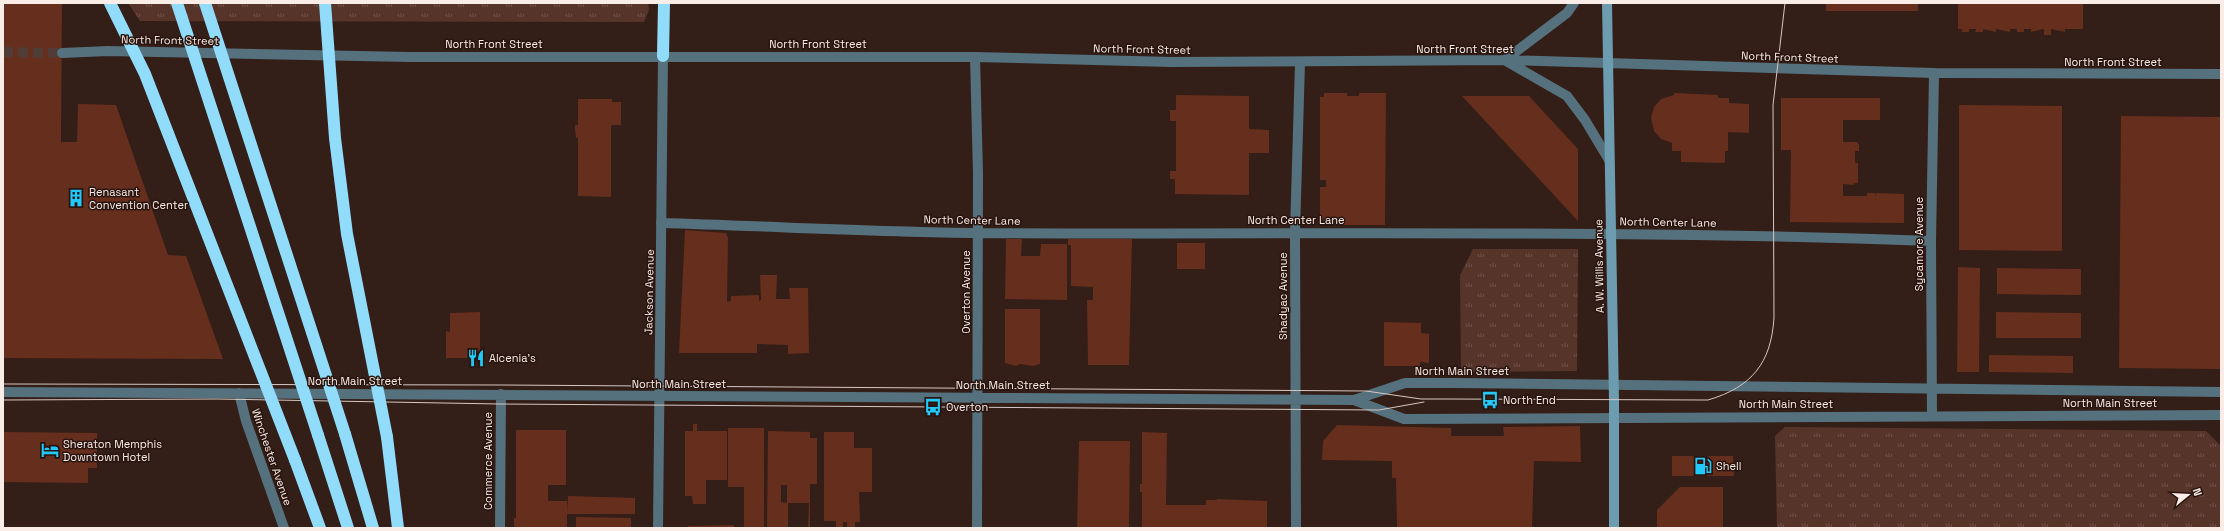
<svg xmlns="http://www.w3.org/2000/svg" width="2224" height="531" font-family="'Space Grotesk',sans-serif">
<defs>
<pattern id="grass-tufts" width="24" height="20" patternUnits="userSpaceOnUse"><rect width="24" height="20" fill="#56342a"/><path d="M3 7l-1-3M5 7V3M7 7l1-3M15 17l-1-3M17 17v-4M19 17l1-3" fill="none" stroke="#6f5249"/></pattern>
</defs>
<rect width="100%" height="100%" fill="#331e18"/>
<path fill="url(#grass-tufts)" d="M128,3H648L649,10L644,22L140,21Z
M1473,249H1578L1577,371L1461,372L1460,275Z
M1785,427L2206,431L2221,446V528H1777L1775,436Z"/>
<path fill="#662e1c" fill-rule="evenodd" d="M3,3H62L61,142H77L78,104L116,105L168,255L186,256L223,359L3,358Z
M1826,3H1918V11H1826Z
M1958,3H2083V29H2065V32L2051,29V35H2044V29L2031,32V29H2024V32H2017V29H2010V32L1996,29V32L1983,29V32H1975L1976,29H1969V32H1962V29H1958Z
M1324,93H1347V96H1359V93H1386L1385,225H1324V220H1320V187H1326V180H1320V97H1324Z
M1674,93L1718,95V98H1729V103L1749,104V133L1728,132V151H1725V163L1681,162V151H1672V143L1661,139L1654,131L1651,118L1654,107L1661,99L1674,95Z
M1176,95L1249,96V129L1269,130V153H1249V195L1175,194V179H1170V171H1176V121H1170V110H1176Z
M1462,96H1529L1578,149V221Z
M1781,98H1880V120H1843V142H1857L1859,145V151H1855V163H1858V183H1854V185L1843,184V196H1867V193H1875V196L1876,193L1904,194V223L1790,222L1791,150H1781Z
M578,99H612V102H621V125H611V197L578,196V138H576L575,128V125H578Z
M1959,105L2062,106V251L1959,250Z
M2121,116L2221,117V369L2119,368Z
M685,230L726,233L728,238L727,302L731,301V296L759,295V301L761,300L760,275H777L776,299H790L789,288H808L809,353L788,354V345L757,344V353H679Z
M1006,239H1022L1021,256H1040L1041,244H1067V300L1005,299Z
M1068,239H1132L1129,365H1088L1087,300H1093V287L1071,286V245H1068Z
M1177,243H1205V269H1177Z
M1958,267L1980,268L1979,372H1957Z
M1997,268L2081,269V295L1997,294Z
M1005,309H1040V364L1033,366L1020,364L1016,366L1005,363Z
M480,312V358H446V331L450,332V313Z
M1996,312L2081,313V338H1996Z
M1384,322L1421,323V333L1429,334V363L1420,362V366H1384Z
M1989,355L2073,356V373L1989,372Z
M693,424H697V431H727V480H706V504H693L692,496H685V431H693Z
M1337,425L1451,428V436H1504L1503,427L1580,426L1581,462L1534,461L1532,528H1397L1396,478H1392V461L1322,460L1323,441Z
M728,428H764V528L744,527V487H728Z
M516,430H566V485H548V501H567V528H516L514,526V518H516Z
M768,431L810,432V438H817V484H810V528H808L809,503H788V528H767ZM781,485H787V503L781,502Z
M3,432L97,433V468H88V483L3,482Z
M824,432H854V448H872V492H859L860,522H855V528H847V522H843V528H836V521H824Z
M1142,432L1167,433L1166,505H1206V500H1217V499L1267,501V528H1142V492H1140V484H1142Z
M1079,441H1130L1129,528H1077Z
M1672,456H1733L1734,476H1672Z
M1680,487H1723V528H1657V510Z
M568,496L635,498V514H567Z
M576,517L631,518V528H576Z
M734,525V528H688V526Z"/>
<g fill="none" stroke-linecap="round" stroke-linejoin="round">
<path stroke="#513d37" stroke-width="10" stroke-dasharray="10 5" stroke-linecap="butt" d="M3,52L62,53"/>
<path stroke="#54717d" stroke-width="10" d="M975,57L978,174L977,528
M661,223C767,226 874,232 980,233C1297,235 1614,229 1931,241
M3,392L1354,400L1405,383H1454L2221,392
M239,393L246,421L284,528
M1354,400L1404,419L2221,415
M1932,416L1931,241L1934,73
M500,528L501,394
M1296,528L1295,232L1300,63"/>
<path stroke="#54717d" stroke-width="10" d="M62,53L108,51L410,57H975L1171,62L1505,60L1934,73L2221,74
M1505,60L1567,13L1574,3
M1506,61L1567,96L1585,120L1609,160
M658,528L663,56"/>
<path stroke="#6d9cb0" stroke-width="10" d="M1607,3L1614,401V528"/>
<path stroke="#91dcfb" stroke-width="12" d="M663,56L664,3
M345,434L373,528
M318,435L348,528
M387,437L398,528
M295,460L320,528"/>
<path stroke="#d7c7c2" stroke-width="1" d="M3,384L501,385L1366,391L1421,399H1448L1708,400C1752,387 1771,363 1774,318L1773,105L1785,3
M3,400L217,399L500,404L1379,410L1424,402"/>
<path stroke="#91dcfb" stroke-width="12" d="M110,3L145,74L295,460
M177,3L318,435
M205,3L345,434
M325,3L335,138L347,234L387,437"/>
</g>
<defs>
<g id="building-bare" transform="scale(1.38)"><path d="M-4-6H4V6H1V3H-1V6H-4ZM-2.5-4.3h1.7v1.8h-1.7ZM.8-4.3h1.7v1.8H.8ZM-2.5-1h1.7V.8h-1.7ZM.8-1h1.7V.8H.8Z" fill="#21c9fd" stroke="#29150f" stroke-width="2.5" paint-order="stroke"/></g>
<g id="restaurant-bare" transform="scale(1.38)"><path d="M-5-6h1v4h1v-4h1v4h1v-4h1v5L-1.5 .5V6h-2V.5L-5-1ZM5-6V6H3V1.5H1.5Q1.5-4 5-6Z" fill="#21c9fd" stroke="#29150f" stroke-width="2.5" paint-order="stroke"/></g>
<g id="bus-bare" transform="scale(1.38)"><path d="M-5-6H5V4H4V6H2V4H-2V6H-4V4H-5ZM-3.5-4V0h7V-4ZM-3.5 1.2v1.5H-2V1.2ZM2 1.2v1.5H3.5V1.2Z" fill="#21c9fd" stroke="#29150f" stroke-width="2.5" paint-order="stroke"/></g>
<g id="hotel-bare" transform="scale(1.38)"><path d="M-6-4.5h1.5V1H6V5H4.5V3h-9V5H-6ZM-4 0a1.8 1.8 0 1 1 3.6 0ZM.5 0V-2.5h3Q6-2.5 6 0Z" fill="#21c9fd" stroke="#29150f" stroke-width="2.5" paint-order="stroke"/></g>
<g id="fuel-bare" transform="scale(1.38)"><path d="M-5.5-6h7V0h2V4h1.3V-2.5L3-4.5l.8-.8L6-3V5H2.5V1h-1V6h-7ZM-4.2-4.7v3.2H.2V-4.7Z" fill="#21c9fd" stroke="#29150f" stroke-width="2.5" paint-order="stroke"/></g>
</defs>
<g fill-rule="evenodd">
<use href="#building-bare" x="76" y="198"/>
<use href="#restaurant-bare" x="476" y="358"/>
<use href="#bus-bare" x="1490" y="400"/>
<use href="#bus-bare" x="933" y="407"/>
<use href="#hotel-bare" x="50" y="450"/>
<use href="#fuel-bare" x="1703" y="466"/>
</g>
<g text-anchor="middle" stroke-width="3" stroke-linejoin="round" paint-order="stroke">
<g font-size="11" fill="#faece7" stroke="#29150f">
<text transform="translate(170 40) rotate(1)" y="4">North Front Street</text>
<text x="494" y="48">North Front Street</text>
<text x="818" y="48">North Front Street</text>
<text transform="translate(1142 49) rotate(1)" y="4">North Front Street</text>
<text x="1465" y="53">North Front Street</text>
<text transform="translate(1790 57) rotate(2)" y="4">North Front Street</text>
<text x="2113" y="66">North Front Street</text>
<text transform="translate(972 220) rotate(1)" y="4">North Center Lane</text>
<text x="1296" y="224">North Center Lane</text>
<text transform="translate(1668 222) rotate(1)" y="4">North Center Lane</text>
<text transform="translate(1919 244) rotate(-90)" y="4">Sycamore Avenue</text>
<text transform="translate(1599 266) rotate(-91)" y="4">A. W. Willis Avenue</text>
<text transform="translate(649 292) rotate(-89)" y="4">Jackson Avenue</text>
<text transform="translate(966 292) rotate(-90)" y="4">Overton Avenue</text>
<text transform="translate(1283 296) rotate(-90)" y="4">Shadyac Avenue</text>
<text x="1462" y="375">North Main Street</text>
<text x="355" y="385">North Main Street</text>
<text x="679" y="388">North Main Street</text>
<text x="1003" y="389">North Main Street</text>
<text x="2110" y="407">North Main Street</text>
<text x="1786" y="408">North Main Street</text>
<text transform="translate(272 457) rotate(71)" y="4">Winchester Avenue</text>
<text transform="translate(488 461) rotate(-90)" y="4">Commerce Avenue</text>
</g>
<g font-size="11" fill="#faece7" stroke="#29150f" text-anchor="start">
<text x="89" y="196">Renasant<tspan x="89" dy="13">Convention Center</tspan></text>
<text x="489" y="362">Alcenia's</text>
<text x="1503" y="404">North End</text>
<text x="946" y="411">Overton</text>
<text x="63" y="448">Sheraton Memphis<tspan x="63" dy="13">Downtown Hotel</tspan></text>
<text x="1716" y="470">Shell</text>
</g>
</g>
<rect width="2224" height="531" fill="none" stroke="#faece7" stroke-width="8"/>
<g transform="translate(2188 495) rotate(72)" stroke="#29150f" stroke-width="3" paint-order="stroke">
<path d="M0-3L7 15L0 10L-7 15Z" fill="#faece7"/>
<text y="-6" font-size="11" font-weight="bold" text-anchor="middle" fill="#faece7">N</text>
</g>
</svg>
